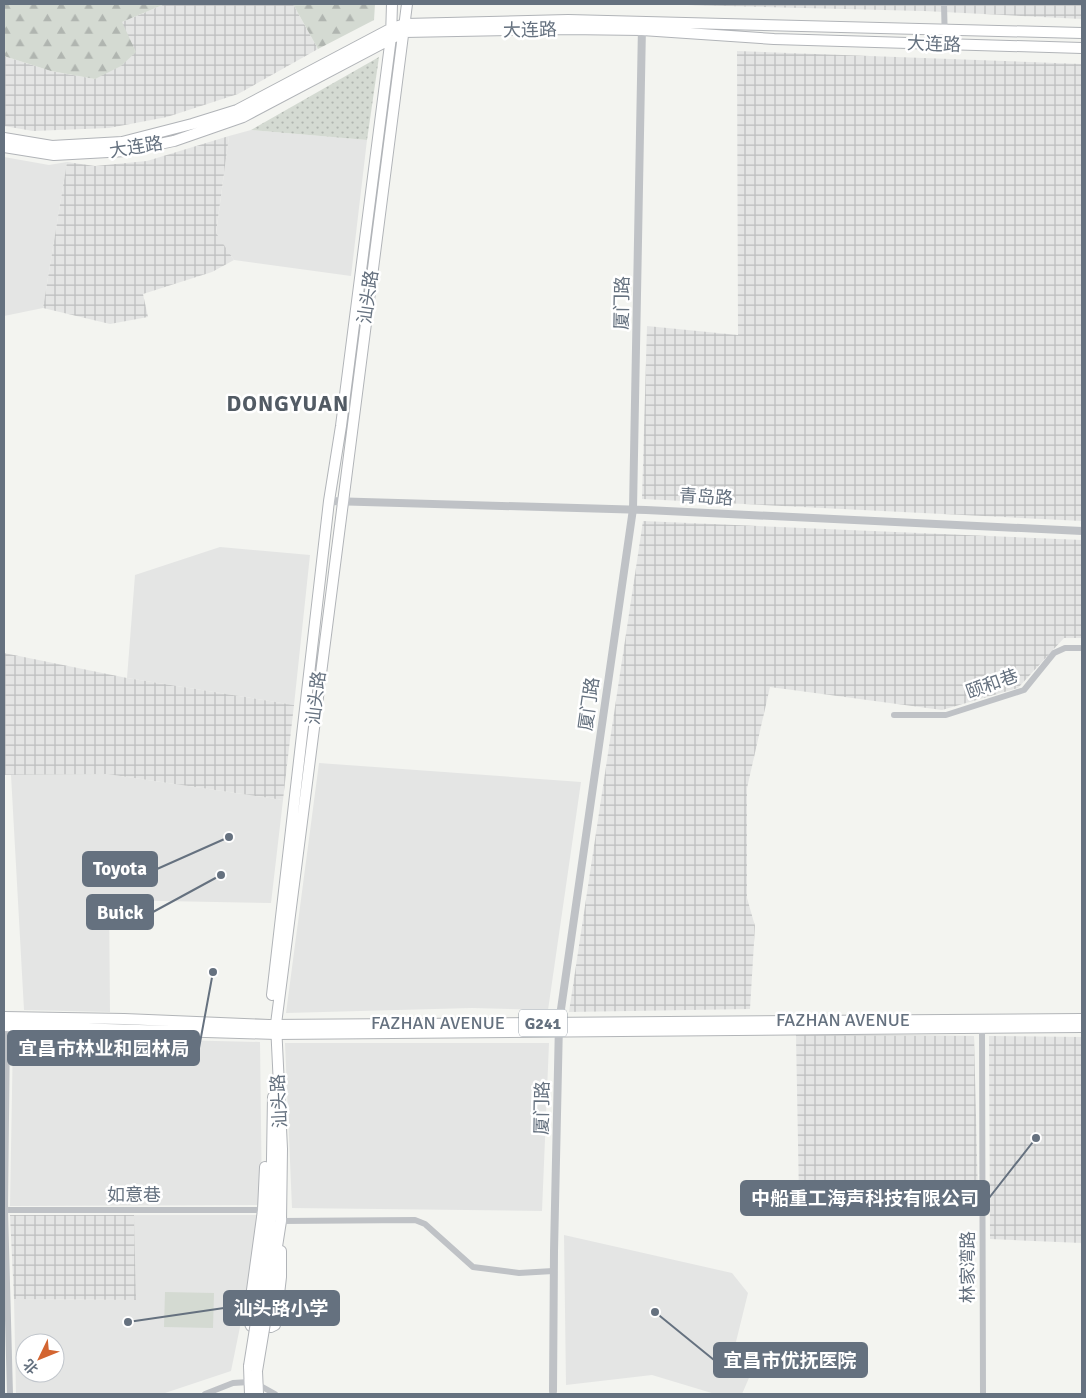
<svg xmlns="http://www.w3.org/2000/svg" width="1086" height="1398" font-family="Signika,'Noto Sans SC',sans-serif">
<defs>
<pattern id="industrial-grid" width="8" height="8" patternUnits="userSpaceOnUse" patternTransform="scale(1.25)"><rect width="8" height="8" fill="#e4e5e4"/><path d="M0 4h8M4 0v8" fill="none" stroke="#bcbebe"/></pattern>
<pattern id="forest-firs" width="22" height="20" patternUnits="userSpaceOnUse" patternTransform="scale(1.25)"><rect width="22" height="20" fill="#d4dad2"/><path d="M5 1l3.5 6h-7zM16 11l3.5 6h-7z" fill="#b0b5b0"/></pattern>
<pattern id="park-dots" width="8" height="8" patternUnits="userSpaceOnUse" patternTransform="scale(1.25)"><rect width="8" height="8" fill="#d4dad2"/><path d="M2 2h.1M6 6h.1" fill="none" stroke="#b0b5b0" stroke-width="1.8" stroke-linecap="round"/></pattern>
</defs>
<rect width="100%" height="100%" fill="#f3f4f0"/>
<path fill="#e4e5e4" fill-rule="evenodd" d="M251,130L367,140L351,276L234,260L216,234L229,136Z
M4,157L49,165L67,162L43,308L4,316Z
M220,547L310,555L294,705L127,678L135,575Z
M319,763L581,782L548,1010L472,1008L286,1013Z
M107,774L283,800L271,903L109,900L110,1012L24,1010L11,775Z
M13,1036L260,1042L262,1205L10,1206Z
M285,1043H549L542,1211L292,1208Z
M134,1215H257L250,1278L231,1371L162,1394H16L14,1299L136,1300ZM25,1343H55V1373H25Z
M564,1235L732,1273L748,1293L733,1354L755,1364L742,1394H715L652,1375L566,1385Z"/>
<path fill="url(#industrial-grid)" d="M165,4H293L318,49L238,94L167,117L109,128L33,131L4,126V56L51,71L95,79L122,22Z
M649,4H1082V19L924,11Z
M737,51L1082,64V521L642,499L647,326L738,335Z
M229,136L216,233L234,260L212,272L143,294L148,317L110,324L43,308L67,162L95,166L147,161Z
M643,521L1082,540V638H1064L1018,688L942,710L770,687L747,788V898L755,926L750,1009L569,1012Z
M4,653L127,678L294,705L283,800L107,774L4,775Z
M796,1035L974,1036L978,1198L799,1197Z
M989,1036L1082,1037V1243L990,1239Z
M10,1215H134L136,1300L14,1299Z"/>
<path fill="url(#forest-firs)" d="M4,4H165L122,22L136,52L121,66L95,79L51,71L4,56Z
M293,4H375L374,20L318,49Z"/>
<path fill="url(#park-dots)" d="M379,57L367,140L251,130Z"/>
<path fill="#d4dad2" d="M165,1292L214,1293L213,1328L164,1327Z"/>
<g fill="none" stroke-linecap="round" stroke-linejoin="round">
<g stroke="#b1b4b8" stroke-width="12">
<path id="primary" d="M4,138L52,146L122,142L192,124L237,110L392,28L405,24L568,20L1082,33
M4,147L54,155L126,151L174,141L243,117L404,32L566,29L642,30L774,39L1082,48
M272,995L329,501L341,426L391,37L392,4
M257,1316L271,1220L273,1097
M266,1317L281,1221L282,1149L276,1024L407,4
M251,1326L248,1319L263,1210L265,1167
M271,1327L275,1325L276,1320L281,1277V1251
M249,1366L250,1394
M257,1371L258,1394"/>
</g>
<g stroke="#b2b5b8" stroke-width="12">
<path id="trunk" d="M4,1017L124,1019L269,1025L1082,1019
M4,1026L276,1034L1082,1027"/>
</g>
<path stroke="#bfc2c6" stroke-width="6" d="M944,4L945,45
M894,715H946L1024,690L1054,653L1065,648H1082
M7,1026L5,1210L10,1394
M982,1026L983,1394
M5,1210H263
M281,1221L415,1220L425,1224L473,1267L519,1273L553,1271
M257,1384L275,1394
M205,1394L233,1383L249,1382"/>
<path stroke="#bfc2c6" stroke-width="8" d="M329,501L646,510L1082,531
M553,1391L554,1251L559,1023L633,509L642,26"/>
<use href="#primary" stroke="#fff" stroke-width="10"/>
<use href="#trunk" stroke="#fff" stroke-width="10"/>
<g stroke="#b1b4b8" stroke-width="12" stroke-linecap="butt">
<path id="primary-bridge" d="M249,1366L257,1316
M257,1371L266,1317"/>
</g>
<use href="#primary-bridge" stroke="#fff" stroke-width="10"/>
</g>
<g text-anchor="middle" stroke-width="5" stroke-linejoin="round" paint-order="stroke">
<rect fill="#fff" stroke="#939ca5" stroke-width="1" x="519" y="1009.5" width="48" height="27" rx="4"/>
<g font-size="16" font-weight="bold" fill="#65717f">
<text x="543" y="1029">G241</text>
</g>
<g font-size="18" fill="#65717f" stroke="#fff">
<text transform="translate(530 30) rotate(-1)" y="6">大连路</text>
<text transform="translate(934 44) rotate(2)" y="6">大连路</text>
<text transform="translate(136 147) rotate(-9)" y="6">大连路</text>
<text transform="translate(368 297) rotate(-82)" y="6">汕头路</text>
<text transform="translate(622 303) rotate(-89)" y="6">厦门路</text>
<text transform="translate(706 497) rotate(3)" y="6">青岛路</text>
<text transform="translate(992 684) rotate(-20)" y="6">颐和巷</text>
<text transform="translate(316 698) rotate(-83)" y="6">汕头路</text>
<text transform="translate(589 704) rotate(-82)" y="6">厦门路</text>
<text x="843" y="1026">FAZHAN AVENUE</text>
<text x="438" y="1029">FAZHAN AVENUE</text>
<text transform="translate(279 1101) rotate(-93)" y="6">汕头路</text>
<text transform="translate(542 1108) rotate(-89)" y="6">厦门路</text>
<text x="134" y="1201">如意巷</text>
<text transform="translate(968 1267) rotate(-90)" y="6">林家湾路</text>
</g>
<g font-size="22" font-weight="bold" letter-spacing="1" fill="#525b64" stroke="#fff">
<text x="288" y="411">DONGYUAN</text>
</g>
</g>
<path fill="none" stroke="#65717f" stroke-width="2" d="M229 837L157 869M221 875L153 912M213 972L199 1048M1036 1138L989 1198M128 1322L224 1308M655 1312L714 1360"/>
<g fill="#65717f" stroke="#fff" stroke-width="2">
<circle cx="229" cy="837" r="5"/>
<circle cx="221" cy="875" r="5"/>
<circle cx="213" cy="972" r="5"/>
<circle cx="1036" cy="1138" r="5"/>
<circle cx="128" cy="1322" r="5"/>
<circle cx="655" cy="1312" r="5"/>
</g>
<g fill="#65717f" stroke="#65717f" stroke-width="2">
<rect x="83" y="852" width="74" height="34" rx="5"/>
<rect x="87" y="895" width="66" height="34" rx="5"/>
<rect x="8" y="1031" width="191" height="34" rx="5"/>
<rect x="741" y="1181" width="248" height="34" rx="5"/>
<rect x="224" y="1291" width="115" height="34" rx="5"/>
<rect x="714" y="1343" width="153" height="34" rx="5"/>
</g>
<g font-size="19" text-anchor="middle" font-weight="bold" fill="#fff">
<text x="120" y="875">Toyota</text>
<text x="120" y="919">Buick</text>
<text x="104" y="1055">宜昌市林业和园林局</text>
<text x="865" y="1205">中船重工海声科技有限公司</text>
<text x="281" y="1315">汕头路小学</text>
<text x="790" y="1367">宜昌市优抚医院</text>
</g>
<rect width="1086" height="1398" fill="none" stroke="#65717f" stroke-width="10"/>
<g transform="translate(40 1358) rotate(227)"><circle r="24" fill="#ffffff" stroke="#c1c6cc"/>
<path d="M0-4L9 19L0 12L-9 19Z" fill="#d36531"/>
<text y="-8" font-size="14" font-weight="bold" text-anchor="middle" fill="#65717f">北</text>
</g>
</svg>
